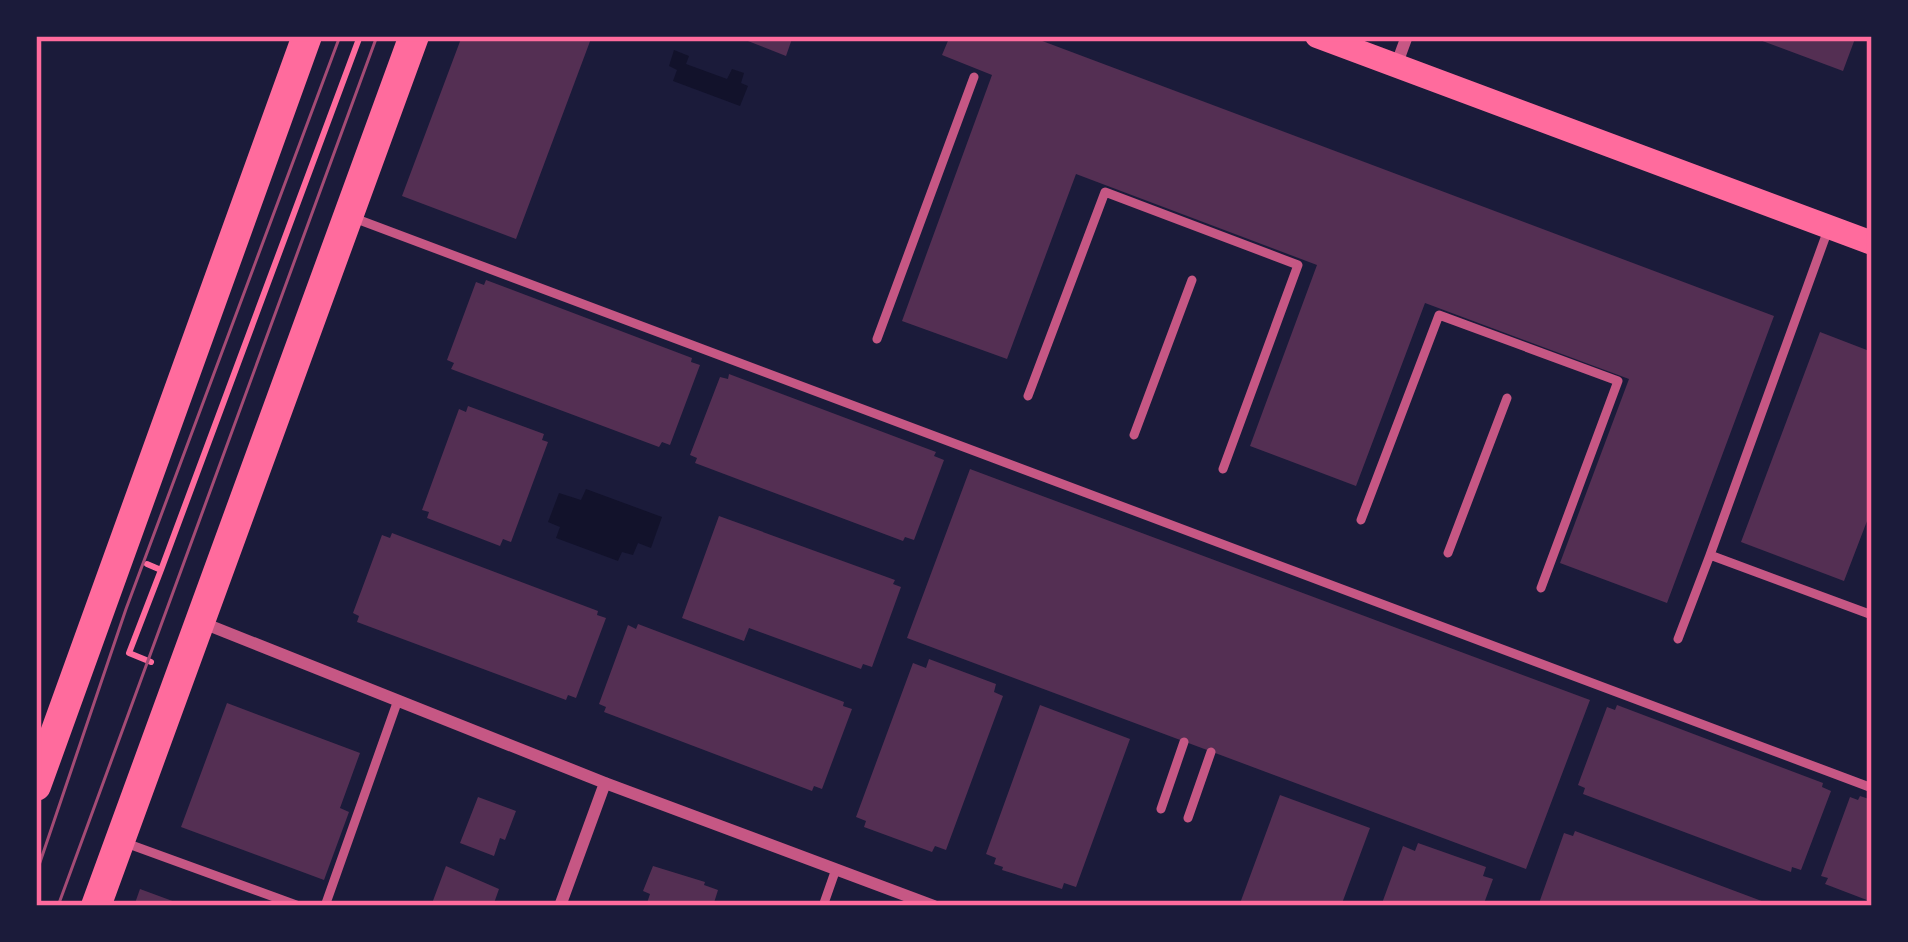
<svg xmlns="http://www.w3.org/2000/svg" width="1908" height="942" font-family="Commissioner,sans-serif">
<rect width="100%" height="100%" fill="#1b1b3a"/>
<path fill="#12122b" d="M674,50L689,56L686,64L727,79L732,69L744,73L741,83L748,86L740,106L673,81L677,70L669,66Z
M586,489L662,517L651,548L638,543L633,555L622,552L618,561L556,538L560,527L548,522L559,493L581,500Z"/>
<path fill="#542f53" d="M462,36L481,41L483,36H592L516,239L402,196Z
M735,36H793L786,56Z
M950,36H1029L1774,316L1667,603L1560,563L1629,379L1425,303L1356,486L1250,446L1317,265L1076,174L1007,359L902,321L992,75L942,55Z
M1749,36H1856L1843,71Z
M486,280L692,358L691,362L700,365L670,445L662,442L659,447L451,369L454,363L447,360L476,282L484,285Z
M1820,332L1872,352V508L1844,581L1741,542Z
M729,374L936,452L934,456L944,460L914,540L905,537L903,541L695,463L697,458L690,455L720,377L728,379Z
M468,406L544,434L542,440L548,442L511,542L503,539L500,546L427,518L429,512L422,510L459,409L466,412Z
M970,469L1590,700L1526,869L907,638Z
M719,516L895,580L893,584L901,587L872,667L863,664L861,669L749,628L744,641L682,618Z
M392,533L598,611L597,615L606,618L576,698L568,695L566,700L357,622L359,616L353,613L382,535L390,538Z
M638,624L844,702L843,706L852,709L822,789L814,786L812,791L604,712L606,707L599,704L628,625L636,629Z
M929,659L996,684L994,692L1003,696L946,850L935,846L932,852L864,827L866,821L856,817L913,663L926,668Z
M227,703L360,753L340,808L349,812L324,880L181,827Z
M1040,705L1130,739L1076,887L1064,883L1062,889L1002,870L1003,867L994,864L996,858L986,854Z
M1617,705L1823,783L1822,787L1831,791L1801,870L1792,867L1791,872L1583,794L1585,788L1578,785L1607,707L1615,710Z
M1280,795L1370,828L1341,906H1239Z
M1860,796L1872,800V902L1825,884L1828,878L1821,876L1850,797L1858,800Z
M478,797L516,811L505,840L500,838L494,856L460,843Z
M1575,831L1775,906H1538L1564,833L1573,836Z
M1418,843L1486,867L1483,876L1493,879L1483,906H1381L1403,846L1415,851Z
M446,866L499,889L493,906H431Z
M653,866L705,882L704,885L718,890L713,906H646L650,894L643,891Z
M140,889L186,906H134Z"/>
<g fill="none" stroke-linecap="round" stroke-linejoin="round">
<path stroke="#ff6b9d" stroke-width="6" d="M147,564L161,570L129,653L151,662
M161,570L360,36"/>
<path stroke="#c65784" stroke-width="9" d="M354,218L1872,788
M877,339L974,77
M1028,396L1105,192L1298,265L1223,469
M1134,435L1192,280
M1361,520L1439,315L1618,381L1541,588
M1448,553L1507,398
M1710,555L1829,227
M1678,639L1710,555L1872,615
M1161,809L1184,742
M1188,818L1211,752
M123,842L299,906
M325,906L398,700
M823,906L836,869"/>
<path stroke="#c65784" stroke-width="12" d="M1396,66L1407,36
M203,623L605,783L934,906
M560,906L605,783"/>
<path stroke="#ff6b9d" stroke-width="24" d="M1317,36L1872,243"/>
<path stroke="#ff6b9d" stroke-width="30" d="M36,786L307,36
M96,906L414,36"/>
<path stroke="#a44b75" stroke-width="3" d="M36,874L126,609L340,36
M58,906L377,36"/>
</g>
<rect width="1908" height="942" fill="none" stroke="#1b1b3a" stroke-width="78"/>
<rect x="39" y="39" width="1830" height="864" fill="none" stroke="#ff6b9d" stroke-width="4.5"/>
</svg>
